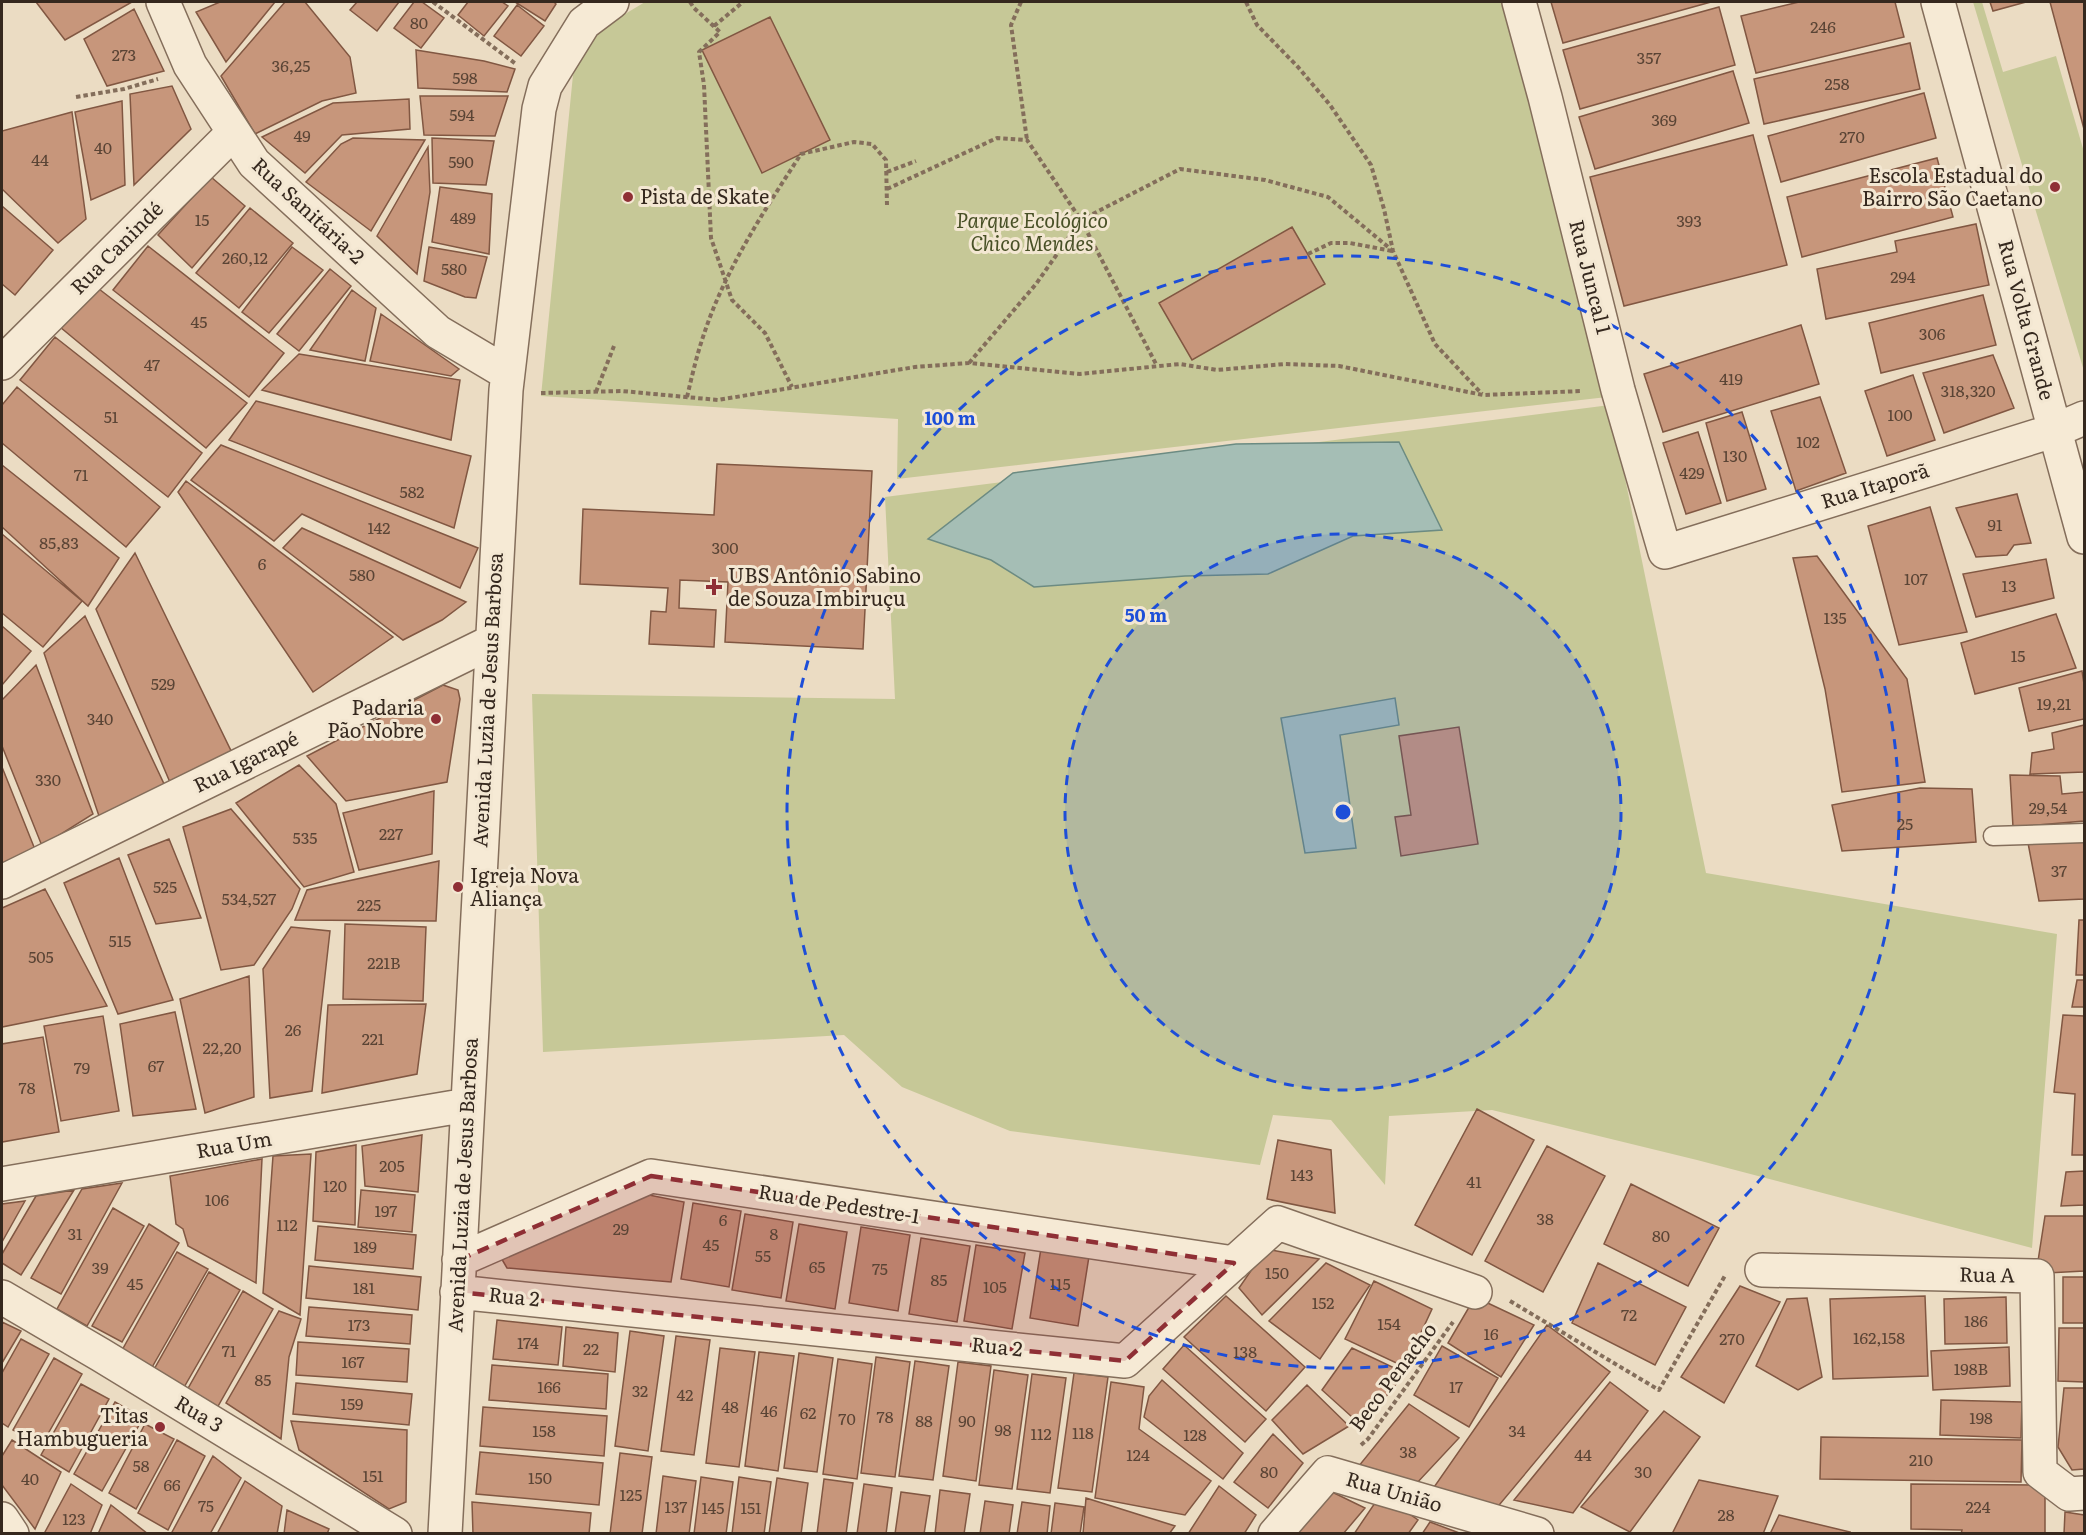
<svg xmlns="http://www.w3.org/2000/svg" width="2086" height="1535" font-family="Literata,serif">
<rect width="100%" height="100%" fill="#ebdcc3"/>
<path fill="#c6c897" d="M645,2H1505L1607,397L897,479L898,419L541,396L573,75L595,32Z
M1973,2H1982L2003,72L2056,56L2084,152V371Z
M1610,405L1706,873L2057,934L2032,1248L1697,1160L1492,1110L1389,1116L1385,1185L1331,1120L1273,1115L1260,1165L1010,1131L902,1087L844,1035L543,1052L532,694L895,699L885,497Z"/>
<path fill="#a5beb5" stroke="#6c8b82" stroke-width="1.5" d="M1399,442L1442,530L1353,536L1268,574L1185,576L1034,587L991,560L928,539L1013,473L1236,444Z
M1395,698L1399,725L1340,735L1356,848L1305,853L1281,718Z"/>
<path fill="#c7967b" stroke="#815742" stroke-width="1.5" d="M36,2H132L65,40Z
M220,2H275L226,62L196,12Z
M285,2H305L350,57L356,93L322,101L255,134L221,76Z
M357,2H399L377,31L350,10Z
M414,2H422L444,18L421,48L394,28Z
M468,2H502L508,6L484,36L458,15Z
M515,2H554L556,4L545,21Z
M1551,2H1711L1563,43Z
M1799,2H1895L1904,37L1756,73L1741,16Z
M1990,2H2026L1993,11Z
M2050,2H2084V129Z
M517,5L544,26L521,56L494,36Z
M1719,7L1735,65L1580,109L1563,50Z
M134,9L164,71L107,86L84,39Z
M770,17L830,140L762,173L702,50Z
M1910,43L1920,89L1764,124L1754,79Z
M416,50L484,61L515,69L507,92L418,88Z
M1733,71L1749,123L1595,169L1579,117Z
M172,86L191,129L134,185L130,94Z
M1924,93L1936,138L1781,182L1768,136Z
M420,96H508L495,136L424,135Z
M409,99L410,129L342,135L305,173L262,137L333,103Z
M122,101L125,185L91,200L75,112Z
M72,112L86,219L58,243L2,189V131Z
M1753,135L1787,265L1624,306L1590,177Z
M353,138L425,140L371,231L306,182L341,144Z
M432,138L494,141L486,185L433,183Z
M428,147L430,192L417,274L377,236Z
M1937,158L1953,217L1802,257L1787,197Z
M211,177L245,206L192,268L158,235Z
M440,187L492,194L489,254L432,242Z
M2,206L53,250L15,295L2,284Z
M250,208L293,243L239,308L196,273Z
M1976,224L1989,285L1826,319L1817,269L1897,252L1895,241Z
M1292,227L1325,284L1192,360L1159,303Z
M148,246L284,353L249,397L113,290Z
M292,247L323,270L269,333L242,312Z
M429,247L487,257L476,298L465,297L424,281Z
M330,269L351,286L299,351L277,334Z
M99,289L247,403L206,448L60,327Z
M352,290L376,308L365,361L310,350Z
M1983,295L1996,345L1881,373L1869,323Z
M381,314L459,369L451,376L370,361Z
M1801,325L1819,384L1663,432L1644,374Z
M55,337L202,453L168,497L20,380Z
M299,354L460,380L451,440L262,390Z
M1993,355L2014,408L1944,433L1923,373Z
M1913,375L1935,440L1887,456L1865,391Z
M17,387L160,507L126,547L2,443V405Z
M1820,397L1846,473L1796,491L1771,411Z
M256,401L471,456L454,528L229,440Z
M1742,412L1766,489L1727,501L1706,423Z
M1698,432L1721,503L1686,514L1663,443Z
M221,445L478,548L460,588L302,514L274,541L191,480Z
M717,464L872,471L863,649L725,642L728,582L680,580L679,608L716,610L714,647L649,644L651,611L666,612L668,588L580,584L583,509L714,515Z
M2,465L119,558L88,606L2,527Z
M186,481L393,637L313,692L178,492Z
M2017,494L2031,543L2014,545L2007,555L1976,557L1956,508Z
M1930,507L1967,632L1899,645L1868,526Z
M302,528L466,602L442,620L403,640L283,548Z
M2,534L82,601L43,647L2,613Z
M135,553L235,759L172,787L96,609Z
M1817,556L1907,679L1925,782L1842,792L1825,689L1793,558Z
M2046,559L2054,598L1976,617L1963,574Z
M2056,614L2076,668L1975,694L1961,643Z
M85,616L165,786L100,819L44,653Z
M2,626L31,651L2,685Z
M36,665L93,814L42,846L2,746V700Z
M2082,671L2084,684V719L2029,731L2019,688Z
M443,685L458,690L460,699L447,782L346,801L307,756Z
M2084,725V772L2030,774L2032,753L2054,749L2052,733Z
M1459,727L1478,844L1401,856L1395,817L1411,815L1399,736Z
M299,765L336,804L354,872L304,887L236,803Z
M2,767L38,857L2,868Z
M2010,775L2060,776L2062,794L2084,792V821L2013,827Z
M1920,788L1972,789L1976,842L1842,851L1832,805Z
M434,791L432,854L359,870L343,813Z
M231,809L300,889L292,909L254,965L221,970L183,827Z
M169,839L201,918L156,924L128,855Z
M2084,840V899L2039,901L2028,843Z
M119,858L173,1000L118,1014L64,883Z
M439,861L436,921L295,920L307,890Z
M45,889L107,1006L2,1027V908Z
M2079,920H2084V975H2076Z
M345,924L426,927L423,1001L343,999Z
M291,927L330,931L312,1091L270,1098L263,969Z
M249,976L254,1097L205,1113L180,999Z
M2077,980H2084V1007H2072Z
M426,1004L417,1074L322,1093L328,1005Z
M175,1012L196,1109L133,1116L120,1024Z
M2063,1015L2084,1016V1155H2072L2075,1094L2054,1092Z
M103,1016L119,1111L61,1121L44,1026Z
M43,1037L59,1132L2,1142V1044Z
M1477,1109L1534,1140L1472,1255L1415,1225Z
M422,1135L418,1192L365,1186L362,1146Z
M1278,1140L1331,1150L1335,1213L1267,1199Z
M356,1145L355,1225L313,1221L316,1152Z
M1547,1146L1605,1176L1543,1292L1485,1261Z
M311,1154L300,1315L263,1293L273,1156Z
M262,1159L256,1283L188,1246L183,1229L176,1224L170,1176Z
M2084,1171V1205L2061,1206L2066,1172Z
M122,1183L61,1294L31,1278L82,1189Z
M1631,1184L1719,1228L1688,1286L1604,1244Z
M74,1190L21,1275L2,1263V1254L36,1196Z
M361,1190L415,1195L412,1232L358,1227Z
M644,1194L684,1202L671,1282L507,1268L500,1256Z
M25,1201L2,1242V1204Z
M693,1203L741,1211L729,1287L681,1279Z
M113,1208L144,1226L87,1326L57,1309Z
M745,1214L793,1222L781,1298L732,1290Z
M2045,1216H2084V1271L2047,1273L2038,1261Z
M149,1224L179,1243L122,1342L92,1326Z
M799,1224L847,1232L835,1309L786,1301Z
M318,1226L416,1235L413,1269L315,1260Z
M861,1227L910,1235L898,1311L849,1303Z
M921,1238L970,1246L957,1322L909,1314Z
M1042,1242L1090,1250L1078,1326L1030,1318Z
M976,1245L1025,1253L1012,1329L964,1321Z
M1266,1249L1319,1259L1262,1315L1239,1288Z
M177,1252L208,1269L151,1369L121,1352Z
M1326,1263L1370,1285L1320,1359L1269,1321Z
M1598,1263L1686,1307L1655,1365L1572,1323Z
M309,1266L421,1277L418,1310L306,1298Z
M209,1272L240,1290L183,1389L152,1373Z
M2063,1277H2084V1323H2063Z
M1374,1281L1432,1309L1405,1367L1345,1339Z
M1740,1286L1780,1302L1724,1403L1681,1377Z
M243,1291L273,1309L217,1408L186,1392Z
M1226,1296L1305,1367L1266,1411L1184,1337Z
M1925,1296L1928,1376L1833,1379L1830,1299Z
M1475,1297L1534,1325L1501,1377L1448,1343Z
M2006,1297L2007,1343L1945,1344L1944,1299Z
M1807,1298L1822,1377L1798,1390L1756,1366L1787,1299Z
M309,1307L412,1315L410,1344L306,1336Z
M279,1311L301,1319L289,1357L281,1439L226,1403Z
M497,1320L562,1327L558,1365L493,1359Z
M2,1322L21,1331L2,1363Z
M1547,1325L1610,1372L1495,1510L1432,1490Z
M566,1327L618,1333L615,1372L563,1366Z
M2059,1328H2084V1382L2058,1381Z
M630,1331L664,1336L648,1451L615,1446Z
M676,1336L710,1340L694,1455L661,1451Z
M21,1339L49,1354L8,1427L2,1423V1373Z
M298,1342L409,1349L407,1382L296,1375Z
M1184,1345L1266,1419L1245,1442L1163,1369Z
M1442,1346L1498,1378L1469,1427L1414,1395Z
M2009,1347L2010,1386L1933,1390L1931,1351Z
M720,1348L755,1352L739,1467L706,1463Z
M1352,1348L1405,1373L1362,1426L1322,1390Z
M759,1352L794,1356L778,1471L745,1466Z
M799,1353L833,1358L817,1472L784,1468Z
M876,1357L910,1362L895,1477L861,1473Z
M54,1358L82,1374L41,1446L13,1430Z
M838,1359L872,1364L857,1479L823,1474Z
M915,1361L949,1366L933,1480L899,1476Z
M958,1362L991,1366L976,1481L943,1476Z
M492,1365L608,1374L606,1409L489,1400Z
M994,1370L1028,1375L1012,1489L979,1485Z
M1074,1373L1108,1377L1092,1492L1058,1488Z
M1032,1374L1066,1378L1050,1493L1017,1489Z
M1162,1380L1243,1453L1223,1479L1144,1417L1149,1396Z
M1111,1382L1144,1387L1139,1429L1211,1481L1185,1515L1095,1498Z
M1610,1382L1648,1411L1573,1513L1514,1500Z
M296,1383L412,1394L409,1425L293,1414Z
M81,1384L109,1399L69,1472L41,1455Z
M1307,1385L1349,1426L1303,1454L1272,1420Z
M2064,1388H2084V1469L2072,1470L2058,1447Z
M1941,1400L2022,1402L2021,1438L1940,1435Z
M115,1402L143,1418L102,1491L74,1474Z
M1409,1404L1459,1438L1416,1484L1358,1467Z
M483,1407L607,1416L604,1456L480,1446Z
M1664,1411L1700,1437L1630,1532L1581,1507Z
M291,1421L407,1430L406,1502L389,1509L299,1450Z
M145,1424L174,1439L136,1509L109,1493Z
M1273,1434L1303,1463L1268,1508L1234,1482Z
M1821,1437L2022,1440L2021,1482L1820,1479Z
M12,1440L61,1472L35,1529L2,1485V1456Z
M177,1440L205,1456L168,1530L138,1513Z
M480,1452L603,1463L599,1505L476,1494Z
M620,1453L652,1457L642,1534H610Z
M213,1456L241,1478L210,1534H171Z
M663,1476L696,1481L689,1534H656Z
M701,1477L733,1482L726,1534H694Z
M739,1477L771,1482L764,1534H732Z
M777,1478L808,1483L801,1534H769Z
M824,1479L853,1483L846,1534H817Z
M1699,1480L1778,1496L1763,1534H1672Z
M245,1481L282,1506L277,1534H217Z
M71,1484L102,1505L90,1534H46L45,1532Z
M864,1484L892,1488L886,1534H857Z
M1911,1484L2045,1485V1534H1961L1962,1530L1911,1529Z
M1219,1486L1256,1515L1244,1534H1188Z
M940,1490L970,1494L964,1534H935Z
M1330,1491L1365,1508L1343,1534H1291Z
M901,1492L930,1496L924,1534H895Z
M1381,1494L1418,1520L1408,1534H1354Z
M1086,1498L1175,1526L1169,1534H1083Z
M985,1501L1013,1505L1009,1534H980Z
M472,1502L591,1513L589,1534H473Z
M1022,1502L1050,1506L1047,1534H1017Z
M1055,1503L1084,1507L1080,1534H1051Z
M111,1505L148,1534H98Z
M287,1510L329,1529L327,1534H284Z
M2065,1512L2084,1515V1534H2064Z
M1779,1515L1850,1532L1849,1534H1770Z
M1430,1522L1462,1534H1422Z"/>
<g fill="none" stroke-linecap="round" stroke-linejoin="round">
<g stroke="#846e5b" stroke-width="21">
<path id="lane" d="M1993,836L2084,833"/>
</g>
<g stroke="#846e5b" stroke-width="36">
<path id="street" d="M163,2L190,65L254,163L438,332L507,373
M1519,2L1545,97L1618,390L1665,552L2056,430L2084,418
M1938,2L2084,537
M2,363L233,133
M2,882L491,642
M2,1184L467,1105
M459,1260L651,1176L1234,1263
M1762,1270L2037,1276L2040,1472L2069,1494L2084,1493
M457,1292L1125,1361L1278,1223L1475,1292
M2,1297L101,1355L395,1534
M2,1519L12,1534
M445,1534L506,390L539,109L545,86L584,23L612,2
M1275,1534L1328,1473L1537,1534"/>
</g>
<path stroke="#846e5b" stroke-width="4" stroke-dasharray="4.5 3" stroke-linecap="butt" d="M433,2L516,64
M690,2L694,8L720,32L699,52L704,85L711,238L732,300L765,333L792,387
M1021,2L1011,25L1027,140
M1246,2L1257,25L1298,67L1330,105L1371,165L1384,209L1393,251L1435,344L1482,394
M714,26L743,2
M76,97L124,89L158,79
M887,172L916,161
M887,189L997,138L1027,140L1081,220L1157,366
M1308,254L1331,243H1350L1392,251
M969,363L1036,284L1081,220L1180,169L1265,180L1328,197L1393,251
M596,392L614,346
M541,393L622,391L718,400L915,367L969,363L1080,374L1180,364L1217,370L1285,364L1339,366L1483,395L1582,391
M687,397C692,376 697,354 704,334C725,270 764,211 801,154L854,142L872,144L886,160L887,205
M1510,1301L1659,1390L1726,1274
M1361,1445L1368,1439L1453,1322"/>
<use href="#lane" stroke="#f6ead5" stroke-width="18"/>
<use href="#street" stroke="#f6ead5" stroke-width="33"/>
</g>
<path fill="#8f2f35" fill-opacity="0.2" stroke="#8f2f35" stroke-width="4.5" stroke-dasharray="12 8" stroke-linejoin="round" d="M651,1176L1234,1263L1125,1361L457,1292L459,1260Z"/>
<circle cx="1343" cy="812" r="278" fill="#1d4ed8" fill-opacity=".12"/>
<g fill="none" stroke="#1d4ed8" stroke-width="3" stroke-dasharray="10 8">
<circle cx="1343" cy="812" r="278"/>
<circle cx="1343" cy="812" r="556"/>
</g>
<g fill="#8f2f35" stroke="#f3e7d2" stroke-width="2">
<circle cx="2055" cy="187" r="6"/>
<circle cx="628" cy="197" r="6"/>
<path d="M711 578h6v6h6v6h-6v6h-6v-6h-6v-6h6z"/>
<circle cx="436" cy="719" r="6"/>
<circle cx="458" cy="887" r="6"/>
<circle cx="160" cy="1427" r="6"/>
</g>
<g text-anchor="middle" stroke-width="6" stroke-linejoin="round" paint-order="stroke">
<g font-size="16" fill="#5a4435">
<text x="419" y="29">80</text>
<text x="1823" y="33">246</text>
<text x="124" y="61">273</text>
<text x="1649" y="64">357</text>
<text x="291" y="72">36,25</text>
<text x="465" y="84">598</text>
<text x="1837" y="90">258</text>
<text x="462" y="121">594</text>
<text x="1664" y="126">369</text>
<text x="302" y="142">49</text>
<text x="1852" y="143">270</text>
<text x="103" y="154">40</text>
<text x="40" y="166">44</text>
<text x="461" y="168">590</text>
<text x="463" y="224">489</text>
<text x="202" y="226">15</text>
<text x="1689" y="227">393</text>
<text x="245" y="264">260,12</text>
<text x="454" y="275">580</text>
<text x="1903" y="283">294</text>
<text x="199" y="328">45</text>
<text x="1932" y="340">306</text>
<text x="152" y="371">47</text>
<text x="1731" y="385">419</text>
<text x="1968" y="397">318,320</text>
<text x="1900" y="421">100</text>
<text x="111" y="423">51</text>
<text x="1808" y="448">102</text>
<text x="1735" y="462">130</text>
<text x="1692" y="479">429</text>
<text x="81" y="481">71</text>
<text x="412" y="498">582</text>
<text x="1995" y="531">91</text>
<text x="379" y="534">142</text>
<text x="59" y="549">85,83</text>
<text x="725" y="554">300</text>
<text x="262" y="570">6</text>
<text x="362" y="581">580</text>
<text x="1916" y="585">107</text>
<text x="2009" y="592">13</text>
<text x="1835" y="624">135</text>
<text x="2018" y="662">15</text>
<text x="163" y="690">529</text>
<text x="2054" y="710">19,21</text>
<text x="100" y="725">340</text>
<text x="48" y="786">330</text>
<text x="2048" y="814">29,54</text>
<text x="1905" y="830">25</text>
<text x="391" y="840">227</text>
<text x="305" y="844">535</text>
<text x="2059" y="877">37</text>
<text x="165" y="893">525</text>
<text x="249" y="905">534,527</text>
<text x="369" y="911">225</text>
<text x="120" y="947">515</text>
<text x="41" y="963">505</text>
<text x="384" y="969">221B</text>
<text x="293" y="1036">26</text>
<text x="373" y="1045">221</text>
<text x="222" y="1054">22,20</text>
<text x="156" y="1072">67</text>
<text x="82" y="1074">79</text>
<text x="27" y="1094">78</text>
<text x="392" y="1172">205</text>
<text x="1302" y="1181">143</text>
<text x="1474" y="1188">41</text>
<text x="335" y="1192">120</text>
<text x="217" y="1206">106</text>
<text x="386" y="1217">197</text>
<text x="1545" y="1225">38</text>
<text x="723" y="1226">6</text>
<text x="287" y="1231">112</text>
<text x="621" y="1235">29</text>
<text x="75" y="1240">31</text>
<text x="774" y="1240">8</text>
<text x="1661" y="1242">80</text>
<text x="711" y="1251">45</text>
<text x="365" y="1253">189</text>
<text x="763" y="1262">55</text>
<text x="817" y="1273">65</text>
<text x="100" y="1274">39</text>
<text x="880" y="1275">75</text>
<text x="1277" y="1279">150</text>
<text x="939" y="1286">85</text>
<text x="135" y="1290">45</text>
<text x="1060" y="1290">115</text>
<text x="995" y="1293">105</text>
<text x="364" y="1294">181</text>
<text x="1323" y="1309">152</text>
<text x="1629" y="1321">72</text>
<text x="1976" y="1327">186</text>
<text x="1389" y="1330">154</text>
<text x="359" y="1331">173</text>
<text x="1491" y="1340">16</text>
<text x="1879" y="1344">162,158</text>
<text x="1732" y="1345">270</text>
<text x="528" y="1349">174</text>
<text x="591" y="1355">22</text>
<text x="229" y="1357">71</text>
<text x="1245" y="1358">138</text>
<text x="353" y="1368">167</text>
<text x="1971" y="1375">198B</text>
<text x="263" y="1386">85</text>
<text x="549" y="1393">166</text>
<text x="1456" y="1393">17</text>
<text x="640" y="1397">32</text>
<text x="685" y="1401">42</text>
<text x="352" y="1410">159</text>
<text x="730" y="1413">48</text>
<text x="769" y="1417">46</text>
<text x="808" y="1419">62</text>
<text x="885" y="1423">78</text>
<text x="1981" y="1424">198</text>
<text x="847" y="1425">70</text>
<text x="924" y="1427">88</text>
<text x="967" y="1427">90</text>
<text x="1003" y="1436">98</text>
<text x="544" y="1437">158</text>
<text x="1517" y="1437">34</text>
<text x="1083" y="1439">118</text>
<text x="1041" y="1440">112</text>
<text x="1195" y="1441">128</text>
<text x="1408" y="1458">38</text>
<text x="1138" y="1461">124</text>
<text x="1583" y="1461">44</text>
<text x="1921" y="1466">210</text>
<text x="141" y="1472">58</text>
<text x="1269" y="1478">80</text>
<text x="1643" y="1478">30</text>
<text x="373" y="1482">151</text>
<text x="540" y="1484">150</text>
<text x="30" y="1485">40</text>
<text x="172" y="1491">66</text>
<text x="631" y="1501">125</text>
<text x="206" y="1512">75</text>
<text x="676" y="1513">137</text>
<text x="1978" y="1513">224</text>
<text x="713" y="1514">145</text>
<text x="751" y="1514">151</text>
<text x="1726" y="1521">28</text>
<text x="74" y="1525">123</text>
</g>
<g font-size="20" fill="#35281e" stroke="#f3e7d2" text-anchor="end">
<text x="2043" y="183">Escola Estadual do<tspan x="2043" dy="23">Bairro São Caetano</tspan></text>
<text x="640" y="204" text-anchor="start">Pista de Skate</text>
<text x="728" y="583" text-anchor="start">UBS Antônio Sabino<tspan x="728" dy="23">de Souza Imbiruçu</tspan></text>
<text x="424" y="715">Padaria<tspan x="424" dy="23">Pão Nobre</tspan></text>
<text x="470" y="883" text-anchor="start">Igreja Nova<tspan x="470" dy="23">Aliança</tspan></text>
<text x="148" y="1423">Titas<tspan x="148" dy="23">Hambugueria</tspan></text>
</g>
<g font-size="20" fill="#35281e" stroke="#f3e7d2">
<text transform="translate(308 211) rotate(43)" y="7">Rua Sanitária-2</text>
<text transform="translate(117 248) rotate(-45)" y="7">Rua Canindé</text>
<text transform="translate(1590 277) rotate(76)" y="7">Rua Juncal 1</text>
<text transform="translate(2026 320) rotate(75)" y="7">Rua Volta Grande</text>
<text transform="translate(1875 486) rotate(-17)" y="7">Rua Itaporã</text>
<text transform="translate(488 700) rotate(-87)" y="7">Avenida Luzia de Jesus Barbosa</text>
<text transform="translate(246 762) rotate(-26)" y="7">Rua Igarapé</text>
<text transform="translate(234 1145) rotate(-10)" y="7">Rua Um</text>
<text transform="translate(463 1185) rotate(-87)" y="7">Avenida Luzia de Jesus Barbosa</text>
<text transform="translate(839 1204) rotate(9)" y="7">Rua de Pedestre-1</text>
<text transform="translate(1987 1275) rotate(1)" y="7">Rua A</text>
<text transform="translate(514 1297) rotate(6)" y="7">Rua 2</text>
<text transform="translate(997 1347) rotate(6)" y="7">Rua 2</text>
<text transform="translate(1393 1377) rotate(-53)" y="7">Beco Penacho</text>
<text transform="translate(199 1414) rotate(31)" y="7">Rua 3</text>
<text transform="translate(1394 1492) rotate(16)" y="7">Rua União</text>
</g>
<g font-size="20" font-style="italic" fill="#485026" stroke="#f3e7d2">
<text x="1032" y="228">Parque Ecológico<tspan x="1032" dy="23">Chico Mendes</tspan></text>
</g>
</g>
<circle cx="1343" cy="812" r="9" fill="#1d4ed8" stroke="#f3e7d2" stroke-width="3"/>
<g font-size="18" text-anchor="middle" font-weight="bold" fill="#1d4ed8" stroke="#f3e7d2" stroke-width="6" stroke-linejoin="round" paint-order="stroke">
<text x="950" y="425">100 m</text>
<text x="1146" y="622">50 m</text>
</g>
<rect width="2086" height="1535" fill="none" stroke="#35281e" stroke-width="6"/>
</svg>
